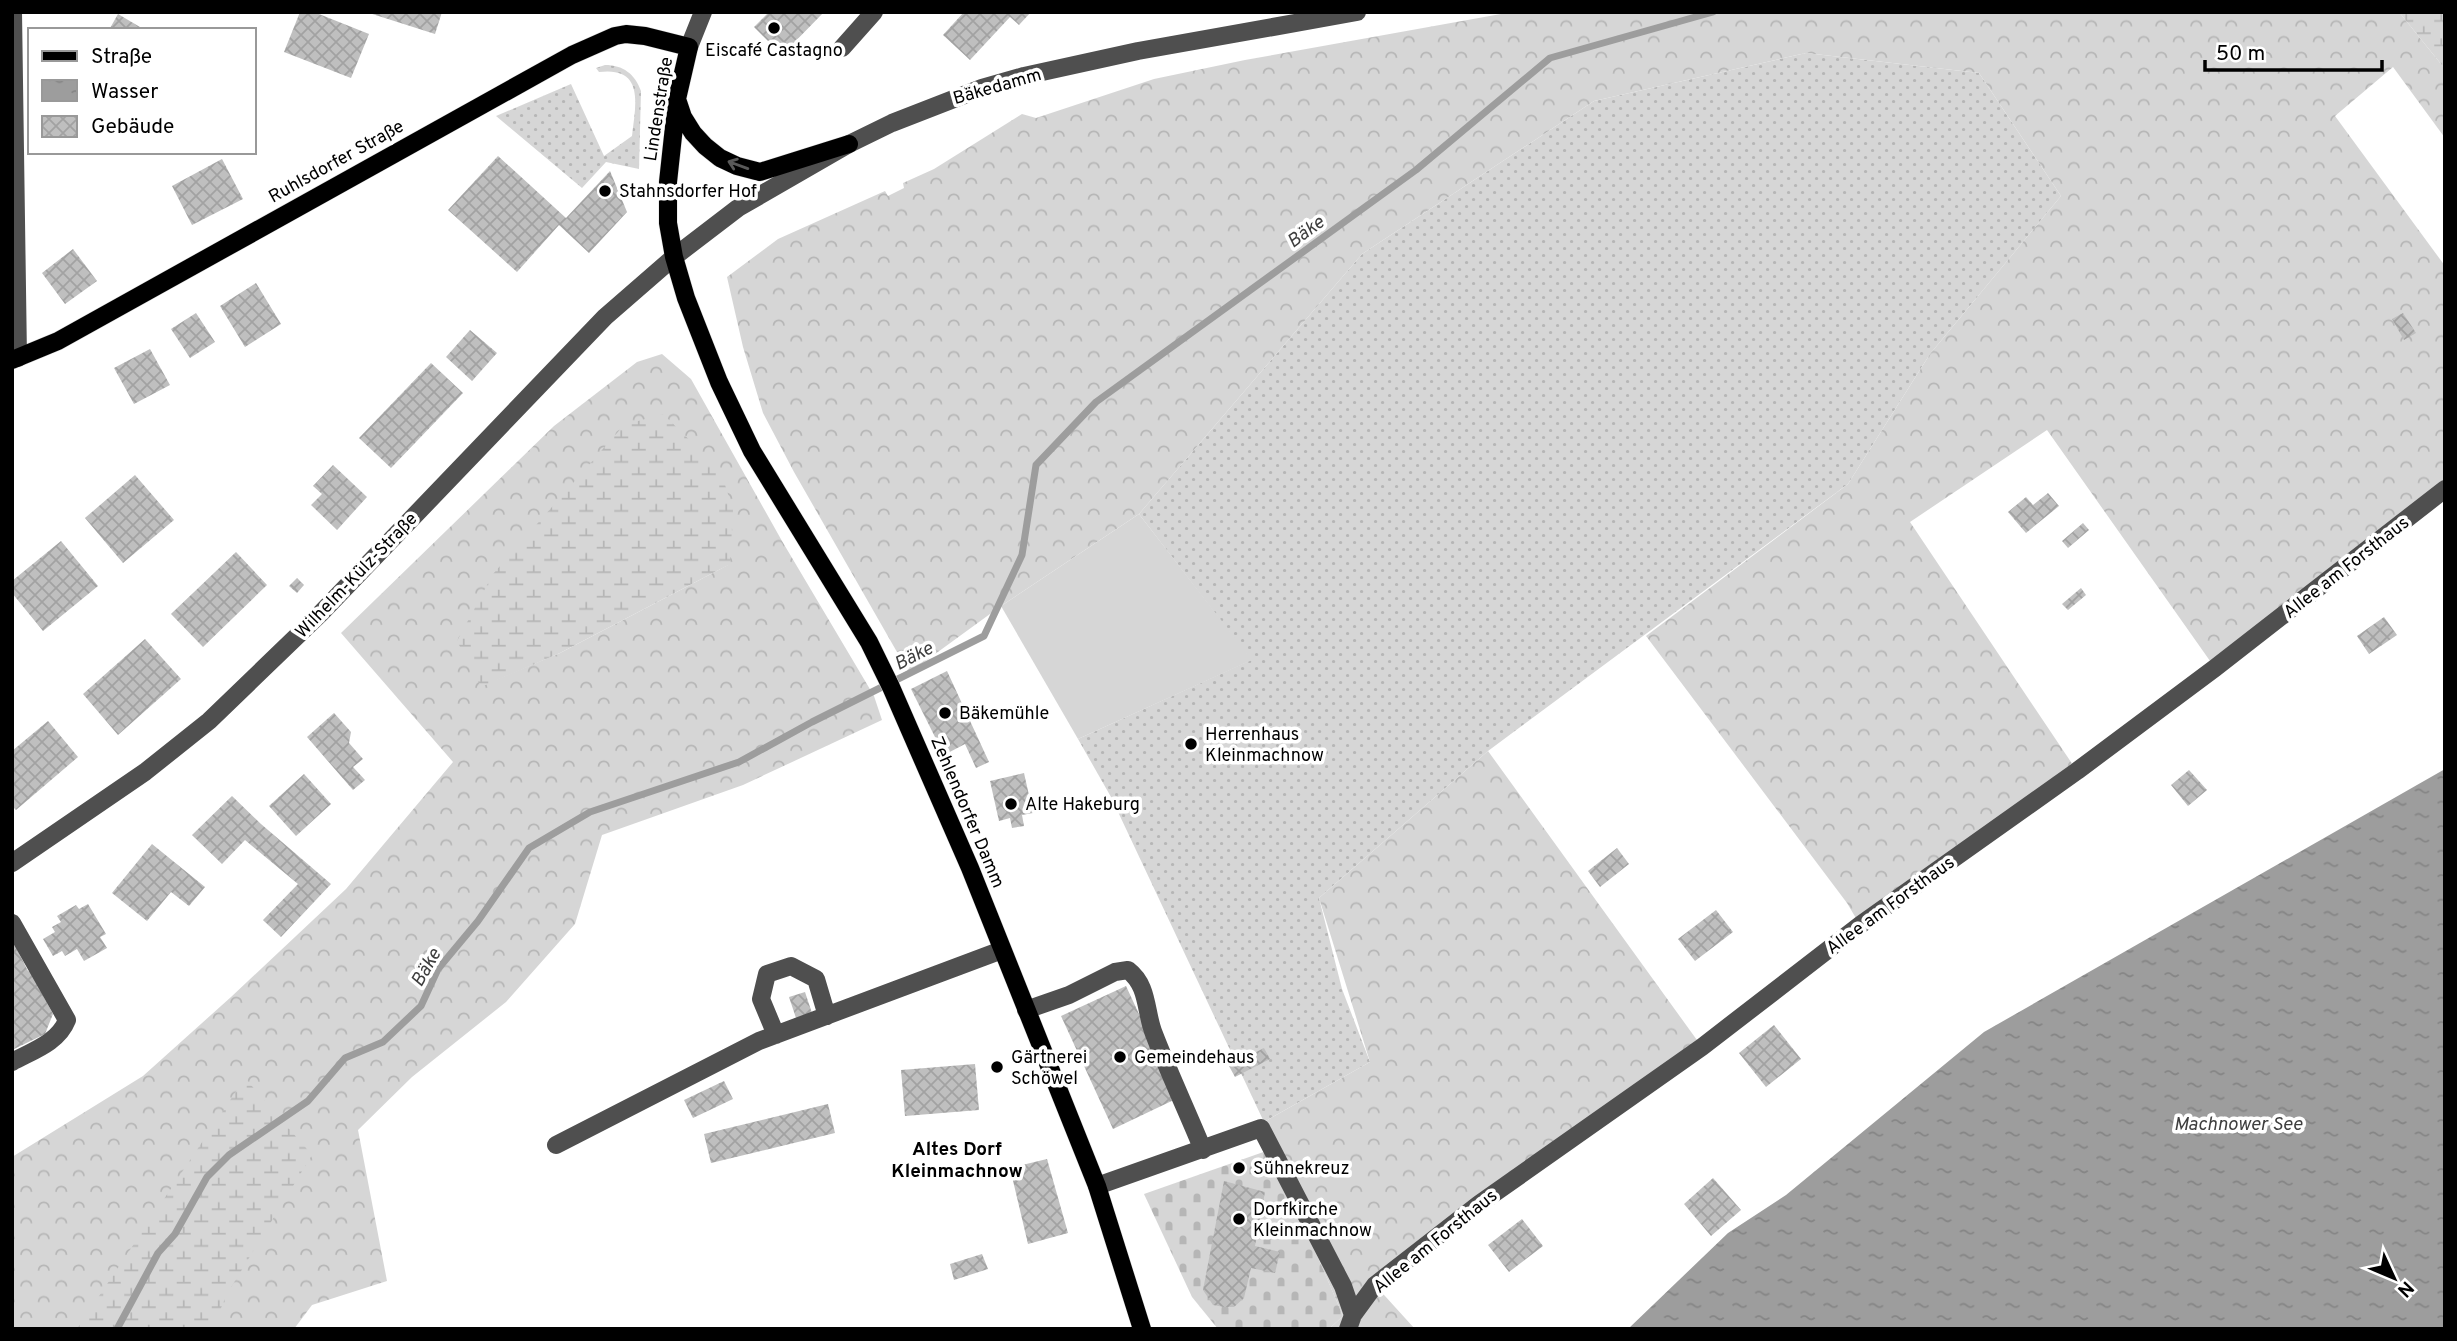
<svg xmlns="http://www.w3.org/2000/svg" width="2457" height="1341" font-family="Overpass,sans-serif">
<defs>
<pattern id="grass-dots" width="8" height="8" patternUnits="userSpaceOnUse" patternTransform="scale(1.75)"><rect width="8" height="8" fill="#d6d6d6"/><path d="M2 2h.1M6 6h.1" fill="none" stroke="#b6b6b6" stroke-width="1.8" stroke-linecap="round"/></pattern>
<pattern id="forest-crowns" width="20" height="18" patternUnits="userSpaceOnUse" patternTransform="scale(1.75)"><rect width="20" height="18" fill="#d6d6d6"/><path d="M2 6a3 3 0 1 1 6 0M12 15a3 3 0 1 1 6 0" fill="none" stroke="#b6b6b6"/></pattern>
<pattern id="wetland-marsh" width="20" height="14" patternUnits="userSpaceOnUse" patternTransform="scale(1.75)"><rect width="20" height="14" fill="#d6d6d6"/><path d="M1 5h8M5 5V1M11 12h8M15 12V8" fill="none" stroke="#b6b6b6"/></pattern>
<pattern id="cemetery-stones" width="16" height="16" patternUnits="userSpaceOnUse" patternTransform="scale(1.75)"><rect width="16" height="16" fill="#d6d6d6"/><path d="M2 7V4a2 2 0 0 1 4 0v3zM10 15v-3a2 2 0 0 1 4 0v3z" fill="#b6b6b6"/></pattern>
<pattern id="water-ripples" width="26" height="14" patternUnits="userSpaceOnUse" patternTransform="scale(1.75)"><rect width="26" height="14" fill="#9d9d9d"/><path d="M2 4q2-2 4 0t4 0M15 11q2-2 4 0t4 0" fill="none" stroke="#858585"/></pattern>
<pattern id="building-cross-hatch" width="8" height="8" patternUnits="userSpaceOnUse" patternTransform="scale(1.75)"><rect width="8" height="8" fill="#bfbfbf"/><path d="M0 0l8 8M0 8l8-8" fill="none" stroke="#a2a2a2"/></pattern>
</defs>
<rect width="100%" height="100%" fill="#fff"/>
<path fill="url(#grass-dots)" d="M1806,53L1979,73L2061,196L1930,354L1848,484L1488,751L1319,898L1342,989L1370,1062L1264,1122L1111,797L1078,739L1251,660L1139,514L1362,254L1594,101Z
M605,65C623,65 635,74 641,91L639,169L606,162L582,188L496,116L571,84L604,156L632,136C635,107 646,66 599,72L596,68Z"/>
<path fill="url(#forest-crowns)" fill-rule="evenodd" d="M1512,12H2399L2445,69V138L2393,67L2335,116L2445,266V489L2215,668L2047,430L1910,522L2077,771L1860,925L1847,903L1646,636L1848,484L1930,354L2061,196L1979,73L1806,53L1594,101L1362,254L1139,514L1001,606L909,673L794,472L763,413L743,347L727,277L778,239L885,191L888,196L904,188L903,183L934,169L1022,114L1036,118L1154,79L1245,60Z
M662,354L691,379L782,541L874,696L882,720L743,785L602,835L575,924L506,1002L412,1077L358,1130L387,1281L312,1305L294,1329H12V1157L143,1076L231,997L346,889L453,762L341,633L554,426L637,362ZM730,564L560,653L481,686Z
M1488,751L1702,1047L1375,1285L1415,1329H1329L1343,1316L1272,1150L1264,1122L1370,1062L1319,898Z"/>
<path fill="url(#wetland-marsh)" d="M2399,12H2445V69Z
M663,414L720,470L733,509L730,564L560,653L481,687L457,641L493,574L624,425Z
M245,1078L312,1155L227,1294L212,1329H77Z"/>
<path fill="url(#cemetery-stones)" d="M1272,1149L1343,1316L1329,1329H1218L1192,1297L1144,1194Z"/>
<path fill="#d6d6d6" d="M1139,514L1252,660L1078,739L1001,606Z"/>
<path fill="url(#water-ripples)" d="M2445,769V1329H1628L1728,1233L1786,1195L1984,1032Z"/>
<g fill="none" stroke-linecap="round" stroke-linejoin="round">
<path stroke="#9d9d9d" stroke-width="7" d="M117,1329L158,1253L175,1234L207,1177L229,1155L308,1101L345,1058L383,1042L421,1006L438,969L478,921L529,848L590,812L739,762L812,722L984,636L1022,555L1036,465L1096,402L1416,170L1550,58L1713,12"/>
</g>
<path fill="url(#building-cross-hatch)" d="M300,12H314L369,34L351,78L284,52Z
M366,12H442L435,34Z
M769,12H824L782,55L754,27Z
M964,12H1031L1019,25L1010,17L970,60L943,35Z
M118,14L145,30H109Z
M498,156L566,218L610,171L627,212L589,253L559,225L517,272L448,210Z
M222,159L243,199L192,225L172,186Z
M73,249L97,281L65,304L42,273Z
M256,283L281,324L245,347L220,306Z
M196,313L215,342L190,358L171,329Z
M2403,313L2416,333L2404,340L2392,319Z
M470,330L497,353L472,381L446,357Z
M150,349L170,385L134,404L114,368Z
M431,363L463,393L391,468L359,438Z
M333,465L367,497L337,530L311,505L322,494L313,486Z
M135,475L174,520L123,563L85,518Z
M2048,493L2059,506L2026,533L2008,512L2026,497L2033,505Z
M2083,523L2089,530L2068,548L2062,541Z
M61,541L98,586L43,631L12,593V581Z
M236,552L267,585L203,647L171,614Z
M297,578L304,585L297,593L289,586Z
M2081,588L2086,595L2068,610L2062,604Z
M2384,617L2397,635L2369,654L2357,636Z
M145,639L181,679L118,735L83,694Z
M947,671L989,762L976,768L965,744L944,755L911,689Z
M334,713L351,732L349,743L363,759L353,767L365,780L353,790L307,737Z
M48,721L78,757L16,810L12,806V751Z
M2189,770L2207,790L2188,806L2171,785Z
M1024,773L1033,813L1022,815L1024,826L1012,828L1010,818L999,821L990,781Z
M304,774L331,804L296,836L269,806Z
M232,796L261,824L331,884L281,937L263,920L298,884L245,840L222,864L192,835Z
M152,844L205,887L189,906L171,892L147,921L112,893Z
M1617,848L1629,864L1600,887L1588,871Z
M88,904L106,934L100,937L107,948L84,961L77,949L65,956L62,951L53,956L43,939L55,932L52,927L61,922L57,916L76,905L79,909Z
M1716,910L1733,932L1695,961L1678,939Z
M12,940L28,971L36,973L38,986L53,1014L45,1034L12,1050Z
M1126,986L1178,1098L1113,1129L1061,1016Z
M805,992L812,1013L796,1018L789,997Z
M1774,1025L1801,1059L1766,1087L1739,1053Z
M1264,1048L1270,1059L1235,1077L1229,1066Z
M975,1064L979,1110L905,1116L901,1070Z
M724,1081L733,1099L693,1118L684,1100Z
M828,1104L835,1133L711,1163L704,1134Z
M1047,1159L1068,1233L1028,1244L1010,1168Z
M1713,1178L1741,1210L1711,1236L1684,1204Z
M1224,1181L1265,1192L1255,1246L1280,1252L1275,1273L1251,1268L1244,1298L1234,1307H1224L1213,1305L1203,1290Z
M1522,1219L1543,1246L1509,1272L1488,1245Z
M982,1254L988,1269L954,1280L950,1264Z"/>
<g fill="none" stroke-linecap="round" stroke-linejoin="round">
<g stroke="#dbdbdb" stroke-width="19">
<path id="major" d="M678,102L683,117L693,133L705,146L720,158L737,166L760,172L849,144
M12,360L58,341L572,55L615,36L626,34L645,36L689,47L677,99L668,182V223L674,257L686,298L719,382L752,451L869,642L891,687L970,868L1097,1186L1142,1329"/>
</g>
<path stroke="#4f4f4f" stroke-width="18" d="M13,12L18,358
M689,47L703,12
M842,48L874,12
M12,863L145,772L209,721L321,613L605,317L674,257L738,208L849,144L892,123L982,88L1024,76L1138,51L1357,12
M12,923L67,1020C58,1043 32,1051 12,1062
M1026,1010L1069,995L1115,972L1128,970C1149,986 1145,1012 1154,1034C1169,1073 1187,1111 1203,1150
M776,1035L761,999L767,974L791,966L816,979L827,1016
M556,1145L759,1041L1002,950
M1097,1186L1261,1128L1343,1286L1353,1315
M1348,1329L1353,1315L1375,1285L1479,1204L1702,1047L1860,925L2077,771L2215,668L2445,489"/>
<use href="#major" stroke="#000" stroke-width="18"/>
</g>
<defs><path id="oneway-shaft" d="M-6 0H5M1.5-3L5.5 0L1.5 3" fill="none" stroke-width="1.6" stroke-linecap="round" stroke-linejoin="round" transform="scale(1.75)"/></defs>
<use stroke="#595959" href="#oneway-shaft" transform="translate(738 165) rotate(-160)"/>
<g fill="#000" stroke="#fff" stroke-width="2.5">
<circle cx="774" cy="28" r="7"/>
<circle cx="605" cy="191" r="7"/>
<circle cx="945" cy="713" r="7"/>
<circle cx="1191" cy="744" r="7"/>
<circle cx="1011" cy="804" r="7"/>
<circle cx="1120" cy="1057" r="7"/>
<circle cx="997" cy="1067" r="7"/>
<circle cx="1239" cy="1168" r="7"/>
<circle cx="1239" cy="1219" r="7"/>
</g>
<g text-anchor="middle" stroke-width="7" stroke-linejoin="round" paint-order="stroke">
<g font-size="18" fill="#000" stroke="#fff" text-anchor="start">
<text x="774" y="56" text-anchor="middle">Eiscafé Castagno</text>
<text x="619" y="197">Stahnsdorfer Hof</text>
<text x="959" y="719">Bäkemühle</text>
<text x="1205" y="740">Herrenhaus<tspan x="1205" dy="21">Kleinmachnow</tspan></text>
<text x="1025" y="810">Alte Hakeburg</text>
<text x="1011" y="1063">Gärtnerei<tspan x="1011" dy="21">Schöwel</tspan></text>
<text x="1134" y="1063">Gemeindehaus</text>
<text x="1253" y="1174">Sühnekreuz</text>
<text x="1253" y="1215">Dorfkirche<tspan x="1253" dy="21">Kleinmachnow</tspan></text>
</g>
<g font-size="18" fill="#000" stroke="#fff">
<text transform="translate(997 86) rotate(-16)" y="6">Bäkedamm</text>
<text transform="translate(658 109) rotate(-81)" y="6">Lindenstraße</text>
<text transform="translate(336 161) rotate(-29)" y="6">Ruhlsdorfer Straße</text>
<text transform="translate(2346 567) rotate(-38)" y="6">Allee am Forsthaus</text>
<text transform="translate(356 575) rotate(-46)" y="6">Wilhelm-Külz-Straße</text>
<text transform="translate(968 812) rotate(67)" y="6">Zehlendorfer Damm</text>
<text transform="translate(1890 905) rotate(-36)" y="6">Allee am Forsthaus</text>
<text transform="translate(1435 1241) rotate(-39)" y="6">Allee am Forsthaus</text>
</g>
<g font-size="19" font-style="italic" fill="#3e3e3e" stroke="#fff">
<text transform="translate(1305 231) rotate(-36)" y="7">Bäke</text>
<text transform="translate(913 655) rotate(-27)" y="7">Bäke</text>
<text transform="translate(425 967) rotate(-60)" y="7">Bäke</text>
<text x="2238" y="1130">Machnower See</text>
</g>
<g font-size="19" font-weight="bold" fill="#000" stroke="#fff">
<text x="957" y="1155">Altes Dorf<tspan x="957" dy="22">Kleinmachnow</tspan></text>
</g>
</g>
<rect width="2457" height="1341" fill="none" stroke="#000000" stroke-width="28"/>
<rect x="28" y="28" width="228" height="126" fill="#ffffff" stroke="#999999" stroke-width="2"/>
<rect x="42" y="51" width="35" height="10" fill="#000000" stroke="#999999" stroke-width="2"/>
<text x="91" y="63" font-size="21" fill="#000000">Straße</text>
<rect x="42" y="80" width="35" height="21" fill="url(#water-ripples)" stroke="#999999" stroke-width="2"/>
<text x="91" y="98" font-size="21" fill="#000000">Wasser</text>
<rect x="42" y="116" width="35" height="21" fill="url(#building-cross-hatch)" stroke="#999999" stroke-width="2"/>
<text x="91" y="133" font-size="21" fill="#000000">Gebäude</text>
<g transform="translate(2394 1278) rotate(134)" stroke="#ffffff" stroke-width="5" paint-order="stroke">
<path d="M0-5L12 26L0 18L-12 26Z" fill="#000000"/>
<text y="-10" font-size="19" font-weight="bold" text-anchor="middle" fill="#000000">N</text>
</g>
<path d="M2205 60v10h177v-10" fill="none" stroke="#000000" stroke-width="3.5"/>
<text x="2216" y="60" font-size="21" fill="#000000" stroke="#ffffff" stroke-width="5" paint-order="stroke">50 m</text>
</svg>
